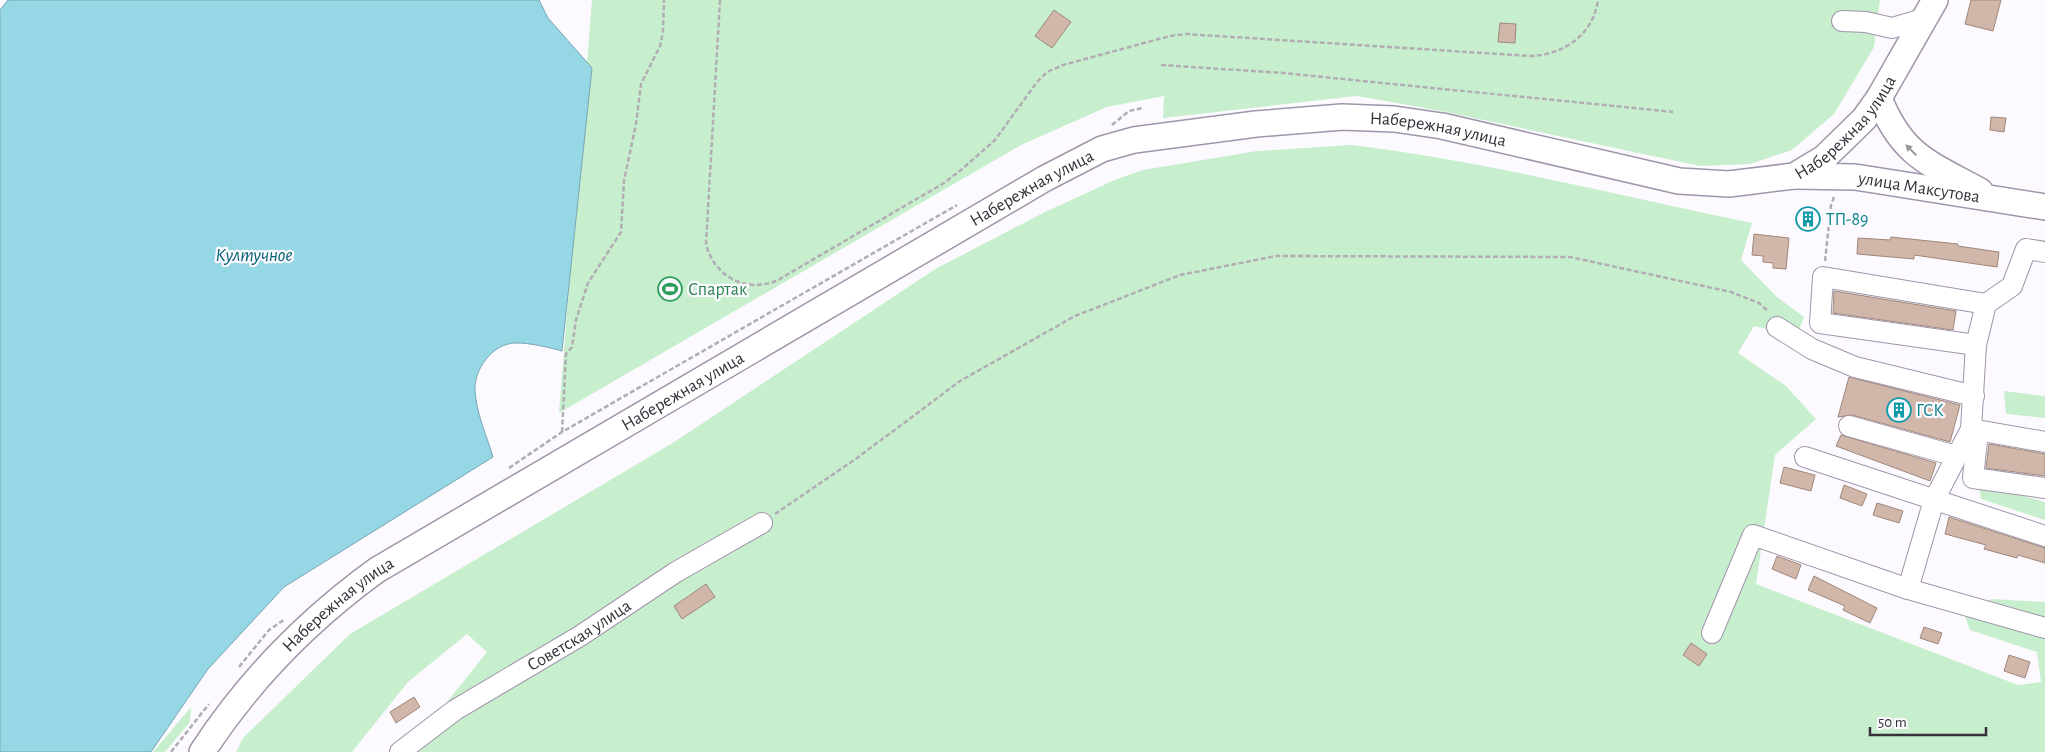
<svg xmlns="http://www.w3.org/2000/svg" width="2045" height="752" font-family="'Alegreya Sans',sans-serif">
<rect width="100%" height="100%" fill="#fcfaff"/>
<path fill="#c8efcd" d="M592,0H1880L1874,47L1834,114L1792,150L1750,164L1700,166L1441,111L1357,96L1163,118L1164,96L1107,107L1021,145L559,413Z
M1351,145C1487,161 1619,196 1752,223L1741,260L1777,297L1804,317L1797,336L1754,326L1738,353L1786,386L1816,419L1775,455L1756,584L2018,685L2041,682L2037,652L1970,630L1962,608L1992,599L2045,602V752H407L487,652L467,634L408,682L352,752H236L243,738L350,634L671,444L937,268L1047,211L1117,179L1143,170L1257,151Z
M2004,391L2045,396V418L2006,414Z
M1978,483L2045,502V520L1981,499Z
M191,707L190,722L165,752H153Z"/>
<path fill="#96d7e5" stroke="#79a5b2" d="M8,0H539L548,18L592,68L562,351C547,347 531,343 516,343C493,343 474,369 475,390C476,413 487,436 493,457L284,587L208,669L151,752H0V10Z"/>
<path fill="#d1b7aa" stroke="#9f877a" d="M1971,0H2001L1993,31L1965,24Z
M1054,10L1071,22L1052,48L1035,36Z
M1500,23L1516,24L1515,43L1498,42Z
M1991,117L2006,118L2004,132L1990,130Z
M1802,210L1816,212L1814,227L1800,225Z
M1754,234L1789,238L1786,269L1773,268V263L1763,262V256L1752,255Z
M1891,237L1958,244V246L1999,252L1997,267L1914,255V259L1857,254L1858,238L1890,240Z
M1834,291L1956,311L1953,330L1833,313Z
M1849,377L1960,405L1950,442L1852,415L1838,417Z
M1841,435L1936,463L1930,481L1836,446Z
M1989,444L2045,454V476L1986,468Z
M1784,467L1815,475L1811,491L1780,483Z
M1844,485L1867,494L1862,506L1840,498Z
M1877,503L1903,511L1899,523L1873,515Z
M1949,517L2045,548V563L2018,555L2017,558L1984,549L1986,545L1945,534Z
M1777,556L1801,565L1796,579L1772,569Z
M1814,576L1877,608L1870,623L1843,610L1845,606L1808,590Z
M706,584L715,597L682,619L674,606Z
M1924,627L1942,633L1938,644L1920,638Z
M1691,643L1707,654L1699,666L1683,655Z
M2009,655L2030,662L2025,678L2004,671Z
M414,697L420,707L396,723L390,712Z"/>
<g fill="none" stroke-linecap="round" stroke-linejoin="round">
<g stroke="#a095ab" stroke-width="22">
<g id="minor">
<path d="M1842,21L1866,22L1892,28L1926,18"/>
<path d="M1777,327L1812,349L1855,367L1974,396"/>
<path d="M1976,345L1820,323L1823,277L1986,304"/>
<path d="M1849,426L1956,456"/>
<path d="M1971,429L2045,442"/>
<path d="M1978,431L1973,478L2045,488"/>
<path d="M1805,457L2045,536"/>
<path d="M1908,589L1934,500L1971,429L1976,345L1986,304L2012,286L2026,249L2045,252"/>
<path d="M1712,633L1753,535L1908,589L2045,628"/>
<path id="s1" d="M400,752L455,710L580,636L676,572L762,523"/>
</g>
</g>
<g stroke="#a095ab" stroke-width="28">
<g id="major">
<path d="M1879,98C1902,156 1929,163 1980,191"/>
<path id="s2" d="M1794,176L1855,177L2045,207"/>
<path id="s3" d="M202,752C249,680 308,620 377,570L1044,179L1102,149L1134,140L1256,124L1342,117L1394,119L1442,126L1679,181L1729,184L1794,176L1824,158L1864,119L1879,98L1935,0"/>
</g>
</g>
<path stroke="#b1adb4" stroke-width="2.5" stroke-dasharray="5 2.5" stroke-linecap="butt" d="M720,0L706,244C714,277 747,294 778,280L944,183L961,170L995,140L1037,82L1047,72L1063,65L1170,36L1186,34L1530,56C1564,55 1593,35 1598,0
M1161,65L1284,73L1673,112
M1112,125L1129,111L1143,108
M1825,261L1831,205L1834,197
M562,432L566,354L572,347L576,320L588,283L621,232L624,181L636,124L641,84L660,46L663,32L664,0
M509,468L562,432L957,205
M775,514L857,458L960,381L1075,316L1180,275L1276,256L1570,257L1731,292L1759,303L1768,311
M239,667L269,630L285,619
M171,752L209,704"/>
<use href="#minor" stroke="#fff" stroke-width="20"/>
<use href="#major" stroke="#fff" stroke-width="25"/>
</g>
<defs><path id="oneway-solid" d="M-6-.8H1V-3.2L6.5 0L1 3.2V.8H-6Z" transform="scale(1.25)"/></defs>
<use fill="#9a989c" href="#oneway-solid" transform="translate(1911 150) rotate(-135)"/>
<defs>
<g id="building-ring" transform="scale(1.25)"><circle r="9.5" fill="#fcfaff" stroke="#0f9aa8" stroke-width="1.5"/><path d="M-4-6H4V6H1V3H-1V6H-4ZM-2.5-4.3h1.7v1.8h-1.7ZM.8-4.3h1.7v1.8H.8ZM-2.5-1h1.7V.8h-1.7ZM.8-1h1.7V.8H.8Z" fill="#0f9aa8"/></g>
<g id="stadium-ring" transform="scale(1.25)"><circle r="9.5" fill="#fcfaff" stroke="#2e9e5b" stroke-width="1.5"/><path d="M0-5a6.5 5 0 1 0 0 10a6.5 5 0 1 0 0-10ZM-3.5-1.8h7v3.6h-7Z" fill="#2e9e5b"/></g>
</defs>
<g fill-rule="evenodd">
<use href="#building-ring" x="1808" y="219"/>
<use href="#stadium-ring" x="670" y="289"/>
<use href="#building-ring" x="1899" y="410"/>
</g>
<g text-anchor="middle" stroke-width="4.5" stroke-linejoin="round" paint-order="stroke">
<g font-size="18" fill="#36313a" stroke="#fcfaff">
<text dy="6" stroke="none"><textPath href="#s3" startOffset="1866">Набережная улица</textPath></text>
<text dy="6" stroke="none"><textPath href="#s3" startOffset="1432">Набережная улица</textPath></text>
<text dy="6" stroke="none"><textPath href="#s3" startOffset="1012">Набережная улица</textPath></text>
<text dy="6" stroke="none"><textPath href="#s2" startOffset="126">улица Максутова</textPath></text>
<text dy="6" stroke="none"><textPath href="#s3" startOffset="608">Набережная улица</textPath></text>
<text dy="6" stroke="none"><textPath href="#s3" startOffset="202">Набережная улица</textPath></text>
<text dy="6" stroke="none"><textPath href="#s1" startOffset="214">Советская улица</textPath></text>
</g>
<g font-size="18" fill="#0d838f" stroke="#fcfaff" text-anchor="start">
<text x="1826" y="225">ТП-89</text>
<text x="1916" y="416">ГСК</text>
</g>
<g font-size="18" fill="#27864d" stroke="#fcfaff" text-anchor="start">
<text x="688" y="295">Спартак</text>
</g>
<g font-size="19" font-style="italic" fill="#036271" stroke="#fcfaff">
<text x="254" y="261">Култучное</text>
</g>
</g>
<path d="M1870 727v8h116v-8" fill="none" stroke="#36313a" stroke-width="2.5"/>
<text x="1878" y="727" font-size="15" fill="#36313a" stroke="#fcfaff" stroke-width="4" paint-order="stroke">50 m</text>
</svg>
